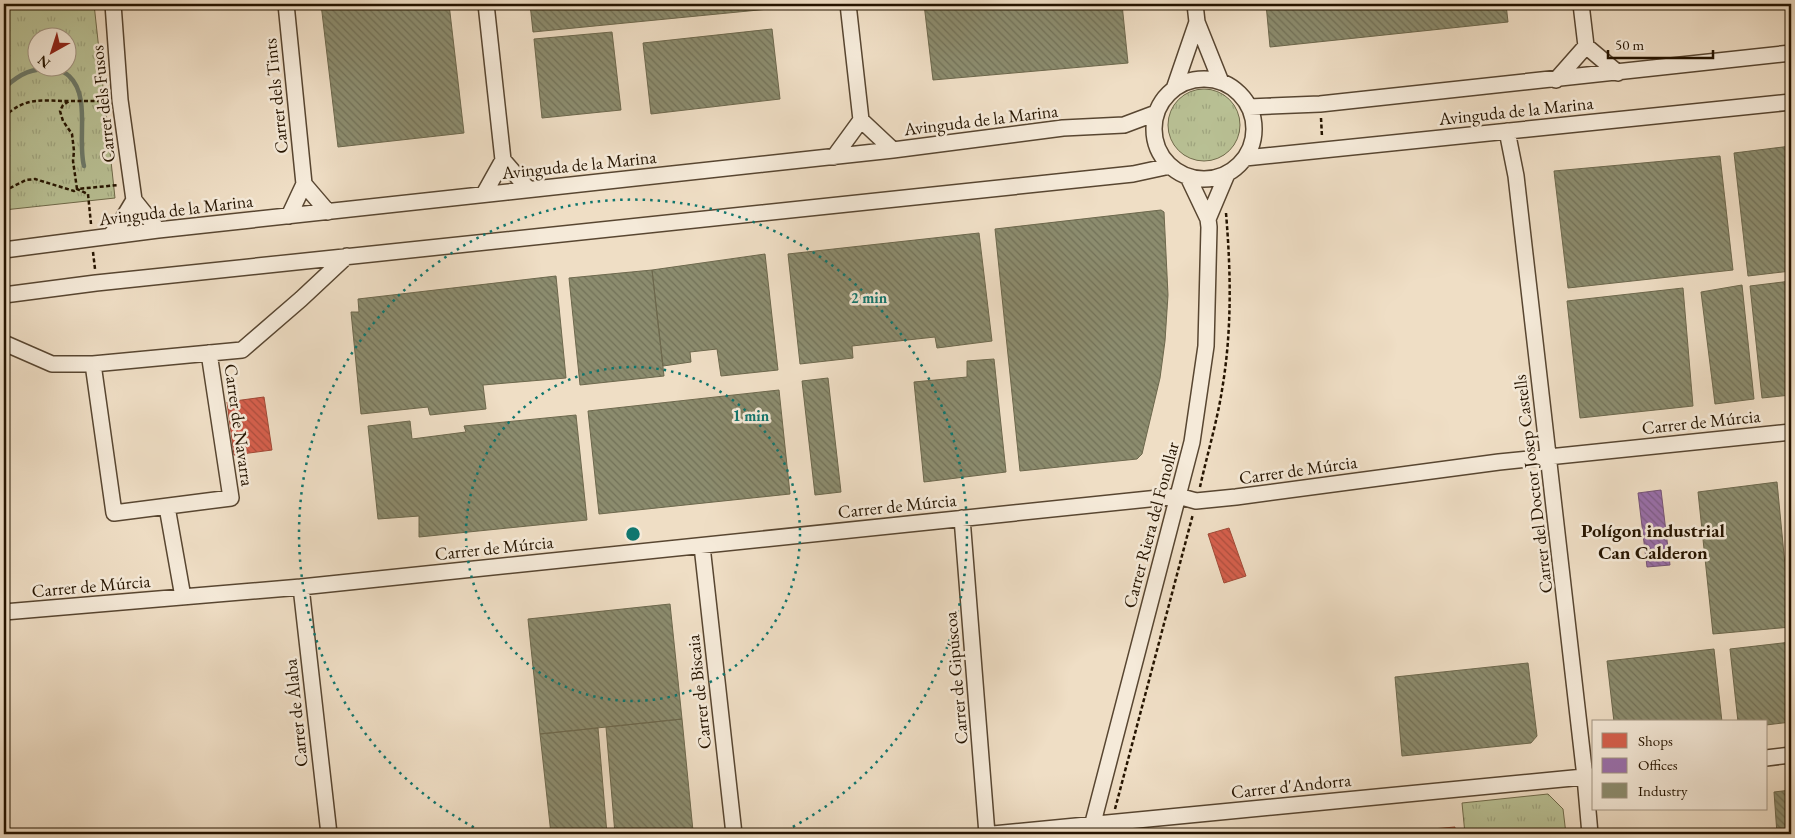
<svg xmlns="http://www.w3.org/2000/svg" width="1795" height="838" font-family="'EB Garamond',serif">
<defs>
<pattern id="grass-tufts" width="24" height="20" patternUnits="userSpaceOnUse" patternTransform="scale(1.25)"><rect width="24" height="20" fill="#b9c195"/><path d="M3 7l-1-3M5 7V3M7 7l1-3M15 17l-1-3M17 17v-4M19 17l1-3" fill="none" stroke="#9fa57f"/></pattern>
<pattern id="shops-back-hatch" width="6" height="6" patternUnits="userSpaceOnUse" patternTransform="scale(1.25)"><rect width="6" height="6" fill="#d6604d"/><path d="M-1 5l2 2M0 0l6 6M5-1l2 2" fill="none" stroke="#ad4e3e"/></pattern>
<pattern id="offices-back-hatch" width="6" height="6" patternUnits="userSpaceOnUse" patternTransform="scale(1.25)"><rect width="6" height="6" fill="#9970ab"/><path d="M-1 5l2 2M0 0l6 6M5-1l2 2" fill="none" stroke="#7d5b89"/></pattern>
<pattern id="industry-back-hatch" width="6" height="6" patternUnits="userSpaceOnUse" patternTransform="scale(1.25)"><rect width="6" height="6" fill="#8c8c6e"/><path d="M-1 5l2 2M0 0l6 6M5-1l2 2" fill="none" stroke="#727158"/></pattern>
</defs>
<rect width="100%" height="100%" fill="#efdec5"/>
<filter id="stains"><feTurbulence type="fractalNoise" baseFrequency=".004" numOctaves="4"/><feColorMatrix values="0 0 0 0 .2 0 0 0 0 .09 0 0 0 0 .02 0 0 0 .5 -.17"/></filter>
<radialGradient id="worn" r=".72"><stop offset=".6" stop-color="#630" stop-opacity="0"/><stop offset="1" stop-color="#630" stop-opacity=".3"/></radialGradient>
<path fill="url(#grass-tufts)" stroke="#6f6a4a" fill-rule="evenodd" d="M4,4H94L115,198L4,210ZM38,38H68V68H38Z
M1168 125a36 36 0 1 1 72 0a36 36 0 1 1-72 0Z
M1548,794L1563,809L1566,834H1465L1462,803Z"/>
<path fill="url(#shops-back-hatch)" stroke="#a14936" d="M264,397L272,450L234,455L227,402Z
M1229,528L1246,576L1224,583L1208,534Z
M1455,827V834H1375Z"/>
<path fill="url(#offices-back-hatch)" stroke="#765478" d="M1661,490L1670,565L1647,567L1638,493Z"/>
<path fill="url(#industry-back-hatch)" stroke="#6d684d" d="M321,4H449L464,133L338,147Z
M530,4H768L769,9L533,32Z
M924,4H1122L1128,63L933,80Z
M1266,4H1506L1508,22L1270,47Z
M772,29L780,99L651,114L643,43Z
M612,32L621,110L542,118L534,39Z
M1791,146V271L1748,276L1734,153Z
M1720,156L1733,270L1568,288L1554,171Z
M1161,210L1164,212L1168,295L1165,341L1160,378L1142,454L1137,459L1020,471L995,229Z
M979,233L992,341L937,348L935,337L852,346L853,358L800,364L788,254Z
M765,254L778,370L721,376L717,349L690,352L691,362L663,366L652,270Z
M652,270L664,376L580,385L569,278Z
M556,276L566,378L483,385L486,409L430,415L428,407L361,414L351,312H359L358,299Z
M1791,281V395L1762,398L1750,286Z
M1742,285L1754,399L1715,404L1701,292Z
M1683,288L1693,406L1580,418L1567,301Z
M994,359L1006,472L924,482L914,382L967,377V361Z
M828,378L841,492L815,495L802,381Z
M779,390L790,494L599,514L588,411Z
M576,415L587,520L419,537V516L378,519L368,426L410,421L412,439L466,432L464,426Z
M1777,482L1791,627L1713,634L1698,492Z
M670,604L682,719L540,734L528,619Z
M1791,642V722L1766,725V722H1738L1730,649Z
M1714,649L1722,722H1614L1607,661Z
M1528,663L1537,736L1531,743L1402,756L1395,677Z
M682,719L693,831L658,834H615L606,727Z
M598,728L607,834H551L540,734Z
M1791,790V834H1777L1774,792Z"/>
<g fill="none" stroke-linecap="round" stroke-linejoin="round">
<path stroke="#6c7969" stroke-width="4.5" d="M56,68C60,70 66,73 69,76C91,96 77,140 84,166
M4,88C22,72 31,69 54,68"/>
<g stroke="#584631" stroke-width="18">
<path id="minor" d="M113,4L120,100L134,200L158,230
M286,4L304,184L289,216
M486,4L503,160L528,189
M848,4L861,120L893,150
M1195,4L1197,22L1221,82
M1581,4L1586,46L1618,73
M1154 129a50 50 0 1 1 100 0a50 50 0 1 1-100 0Z
M1556,80L1586,46
M1174,89L1197,22
M1249,107L1320,104L1791,53
M1507,131L1516,176L1585,777L1590,834
M834,157L861,120
M1245,158L1791,102
M304,184L328,212
M484,194L503,160
M1208,219L1227,174
M110,236L119,225L134,200
M4,250L158,230L893,150L1063,128L1124,125L1156,113
M4,295L96,283L1133,174L1170,166
M4,343L52,364H93L242,350L301,299L347,256
M93,364L114,513L231,498L209,353
M167,507L183,597
M962,518L987,834
M702,546L734,834
M301,587L329,834
M4,612L301,587L1178,496L1196,501L1236,497L1499,462L1791,432
M1766,758L1791,755
M993,834L1594,776
M1090,834L1192,442L1206,346L1209,227L1208,219L1188,177"/>
</g>
<path stroke="#251400" stroke-width="2.5" stroke-dasharray="4 2.5" stroke-linecap="butt" d="M4,117C26,96 42,101 70,101C82,101 94,101 106,101
M1321,118L1322,137
M4,191L26,180L35,179L74,191L77,189L73,161L74,151L72,134L63,121L60,111L63,105L69,101
M91,224L88,194L77,189L119,185
M93,252L95,269
M1200,487C1207,455 1217,422 1222,390C1232,331 1231,273 1226,213
M1115,809L1193,514"/>
<use href="#minor" stroke="#f5ead9" stroke-width="15"/>
</g>
<g fill="none" stroke="#0f766e" stroke-width="2.5" stroke-dasharray="2.5 5">
<circle cx="633" cy="534" r="167"/>
<path d="M487 834A334 334 0 1 1 779 834"/>
</g>
<g text-anchor="middle" stroke-width="5" stroke-linejoin="round" paint-order="stroke">
<g font-size="18" fill="#251400" stroke="#f5ead9">
<text transform="translate(276 96) rotate(-96)" y="6">Carrer dels Tints</text>
<text transform="translate(103 104) rotate(-96)" y="6">Carrer dels Fusos</text>
<text transform="translate(1516 111) rotate(-6)" y="6">Avinguda de la Marina</text>
<text transform="translate(981 120) rotate(-7)" y="6">Avinguda de la Marina</text>
<text transform="translate(579 165) rotate(-6)" y="6">Avinguda de la Marina</text>
<text transform="translate(176 210) rotate(-7)" y="6">Avinguda de la Marina</text>
<text transform="translate(1701 422) rotate(-6)" y="6">Carrer de Múrcia</text>
<text transform="translate(239 425) rotate(82)" y="6">Carrer de Navarra</text>
<text transform="translate(1298 470) rotate(-8)" y="6">Carrer de Múrcia</text>
<text transform="translate(1533 484) rotate(-97)" y="6">Carrer del Doctor Josep Castells</text>
<text transform="translate(897 506) rotate(-6)" y="6">Carrer de Múrcia</text>
<text transform="translate(1151 525) rotate(-75)" y="6">Carrer Riera del Fonollar</text>
<text transform="translate(494 548) rotate(-6)" y="6">Carrer de Múrcia</text>
<text transform="translate(91 586) rotate(-5)" y="6">Carrer de Múrcia</text>
<text transform="translate(956 678) rotate(-95)" y="6">Carrer de Gipúscoa</text>
<text transform="translate(699 692) rotate(-96)" y="6">Carrer de Biscaia</text>
<text transform="translate(296 713) rotate(-96)" y="6">Carrer de Álaba</text>
<text transform="translate(1291 786) rotate(-6)" y="6">Carrer d'Andorra</text>
</g>
<g font-size="19" font-weight="bold" fill="#251400" stroke="#f5ead9">
<text x="1653" y="537">Polígon industrial<tspan x="1653" dy="22">Can Calderon</tspan></text>
</g>
</g>
<circle cx="633" cy="534" r="8" fill="#0f766e" stroke="#f5ead9" stroke-width="2.5"/>
<g font-size="15" text-anchor="middle" font-weight="bold" fill="#0f766e" stroke="#f5ead9" stroke-width="5" stroke-linejoin="round" paint-order="stroke">
<text x="869" y="303">2 min</text>
<text x="751" y="421">1 min</text>
</g>
<rect width="1795" height="838" fill="none" stroke="#efdec5" stroke-width="20"/>
<rect x="5" y="5" width="1785" height="828" fill="none" stroke="#251400" stroke-width="2.5"/>
<rect x="10" y="10" width="1775" height="818" fill="none" stroke="#251400"/>
<rect x="1592" y="720" width="175" height="90" fill="#f5ead9" stroke="#a29482"/>
<rect x="1602" y="733" width="25" height="15" fill="#d6604d" stroke="#a29482"/>
<text x="1638" y="746" font-size="15" fill="#251400">Shops</text>
<rect x="1602" y="758" width="25" height="15" fill="#9970ab" stroke="#a29482"/>
<text x="1638" y="770" font-size="15" fill="#251400">Offices</text>
<rect x="1602" y="783" width="25" height="15" fill="#8c8c6e" stroke="#a29482"/>
<text x="1638" y="796" font-size="15" fill="#251400">Industry</text>
<g transform="translate(52 52) rotate(219)"><circle r="24" fill="#f5ead9" stroke="#a29482"/>
<path d="M0-4L9 19L0 12L-9 19Z" fill="#8f2418"/>
<text y="-8" font-size="14" font-weight="bold" text-anchor="middle" fill="#251400">N</text>
</g>
<path d="M1608 50v8h105v-8" fill="none" stroke="#251400" stroke-width="2.5"/>
<text x="1615" y="50" font-size="15" fill="#251400" stroke="#f5ead9" stroke-width="4" paint-order="stroke">50 m</text>
<rect width="100%" height="100%" filter="url(#stains)"/>
<rect width="100%" height="100%" fill="url(#worn)"/>
</svg>
